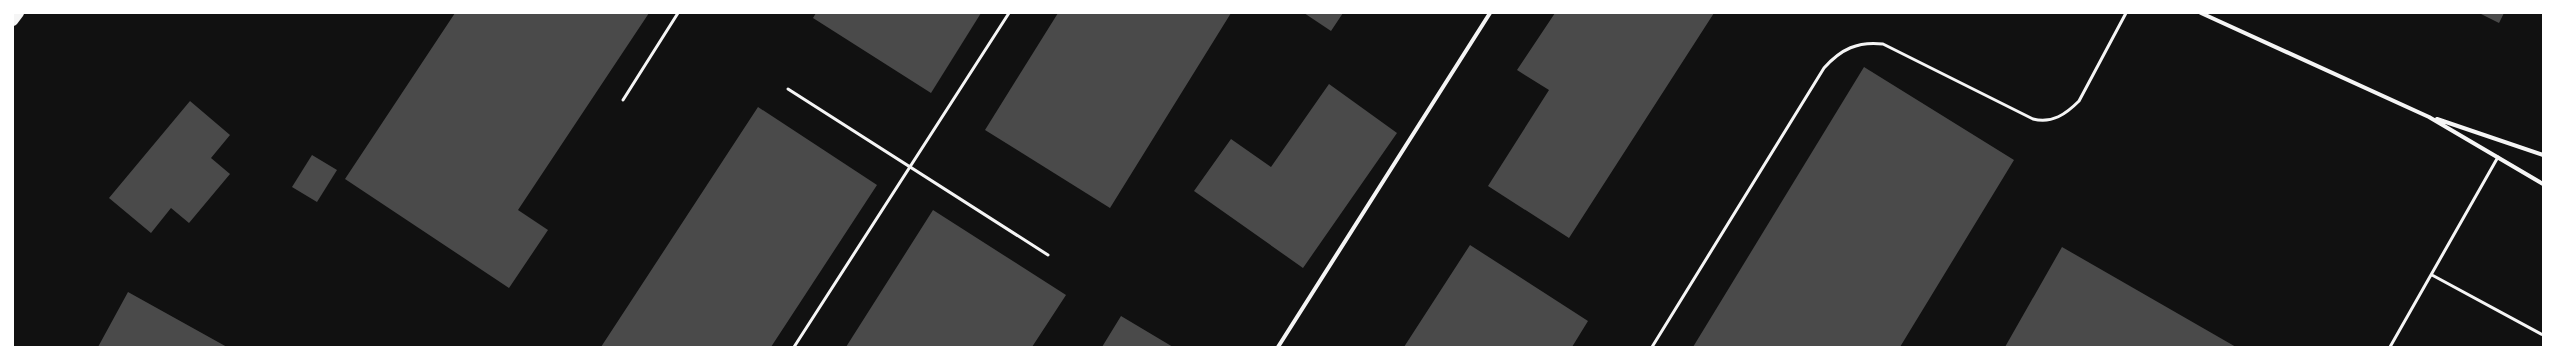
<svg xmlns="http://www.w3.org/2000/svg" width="2556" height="360" font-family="'Sofia Sans Condensed',sans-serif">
<rect width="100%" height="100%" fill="#111"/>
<path fill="#4a4a4a" d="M455,13H649L518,210L548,230L509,288L345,179Z
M816,13H981L931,93L813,18Z
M1058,13H1231L1110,208L985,130Z
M1304,13H1343L1331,31Z
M1555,13H1714L1569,238L1488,186L1549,90L1517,70Z
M2479,13H2504L2499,23Z
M1864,67L2014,160L1900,347H1693Z
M1329,84L1397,133L1303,268L1194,191L1231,139L1271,167Z
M190,101L230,135L211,158L230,174L189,223L171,208L151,233L109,198Z
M758,107L877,185L771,347H601Z
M312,155L337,170L317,202L292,187Z
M933,210L1066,295L1032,347H846Z
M1470,245L1588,321L1572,347H1404Z
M2062,247L2236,347H2005Z
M128,292L227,347H98Z
M1121,316L1173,347H1102Z"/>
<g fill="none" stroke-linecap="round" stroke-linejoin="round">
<path stroke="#f5f5f5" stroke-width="3" d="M788,89L1048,255
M623,100L678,13
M2432,275L2543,335
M794,347L1009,13
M1652,347L1824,68C1841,49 1858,41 1883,44L2033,119C2052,124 2066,114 2079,101L2126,13
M2390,347L2498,157"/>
<path stroke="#f5f5f5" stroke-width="4" d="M2201,13L2429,117L2543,184
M2437,119L2543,155
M1278,347L1490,13"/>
<path stroke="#f5f5f5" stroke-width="10" d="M13,21L19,13"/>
</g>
<rect width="2556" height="360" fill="none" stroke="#ffffff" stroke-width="28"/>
</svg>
